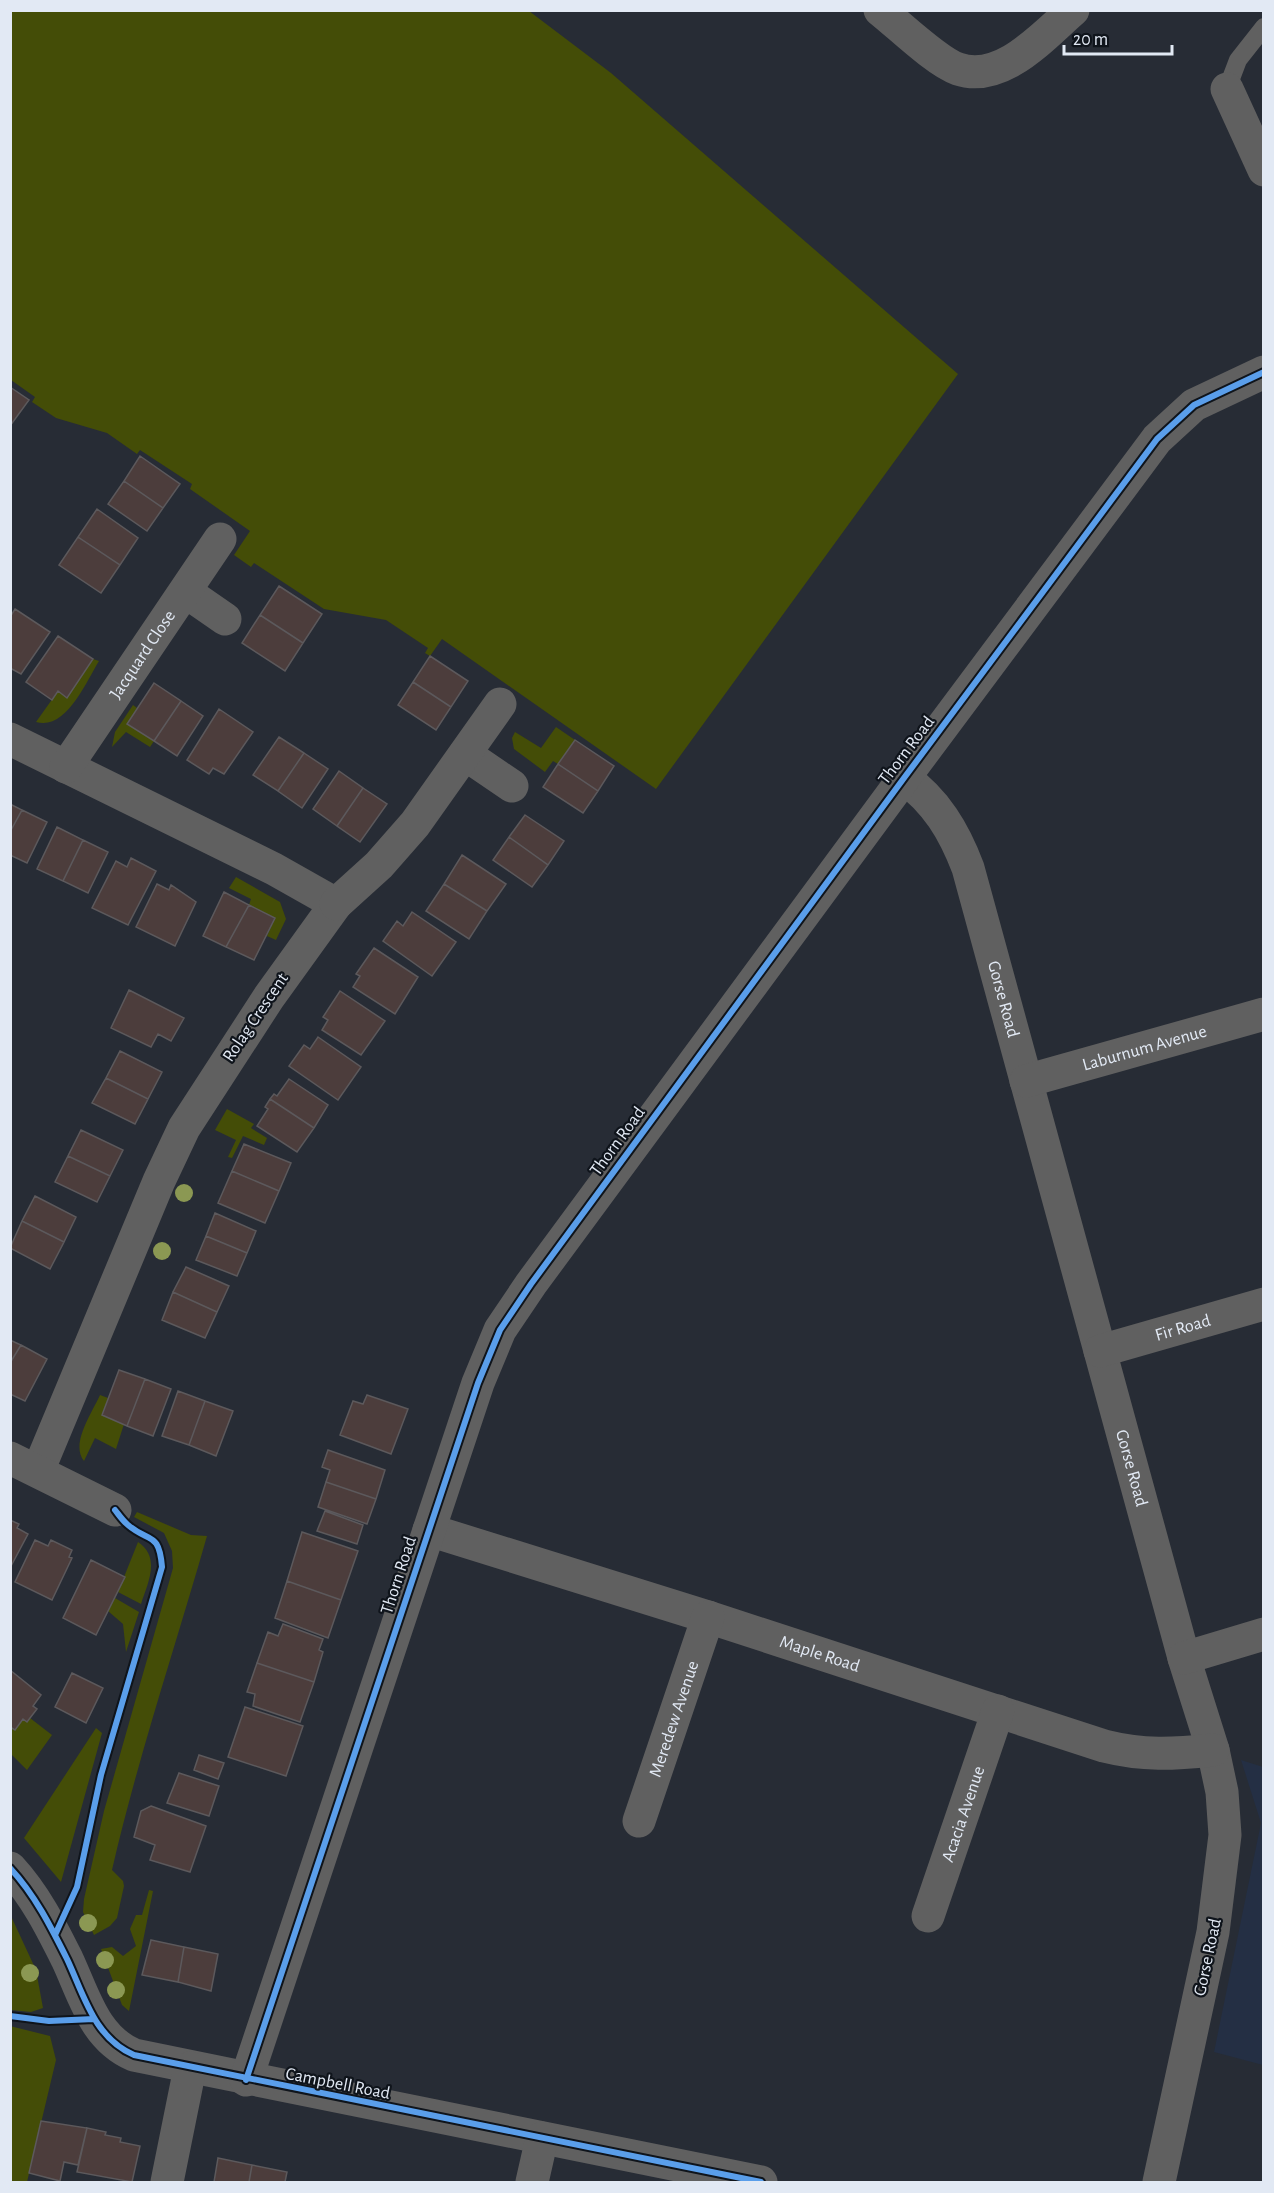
<svg xmlns="http://www.w3.org/2000/svg" width="1274" height="2193" font-family="'Alegreya Sans',sans-serif">
<rect width="100%" height="100%" fill="#272c35"/>
<path fill="#242f44" d="M1241,1760L1263,1767V2065L1214,2052L1261,1823Z"/>
<path fill="#444d07" d="M10,11H529L611,73L958,374L656,789L442,639L430,656L425,653L428,648L386,620L324,609L254,563L251,567L234,555L250,531L190,489L192,484L140,450L137,454L107,433L56,418L32,402L35,397L11,380Z
M93,659L99,661C86,682 66,731 36,722L58,691L67,697Z
M133,705L137,708L127,724L154,741L150,747L126,732L112,747L115,732Z
M556,727L575,740L558,764L553,761L545,772L514,749L512,738L515,732L541,748Z
M236,877L280,902L286,919L276,940L267,936L275,918L249,905L251,899L229,888Z
M227,1109L254,1124L251,1128L267,1138L264,1145L243,1136L232,1158L228,1157L236,1140L215,1130Z
M100,1395L108,1398L102,1415L124,1424L116,1449L95,1438L84,1461C70,1444 92,1413 100,1395Z
M137,1512L191,1535L207,1536C175,1648 138,1757 112,1870L123,1881L124,1886L117,1918L110,1926L94,1935L83,1912L84,1899L104,1811L173,1568L172,1551L164,1533L134,1517Z
M138,1542C161,1557 148,1583 141,1604L118,1592Z
M115,1598L139,1612L126,1652L123,1624L108,1611Z
M30,1718L52,1735L27,1770L11,1754L10,1727L23,1719L27,1722Z
M96,1728L102,1733L61,1882L24,1838Z
M149,1890L153,1891L129,2011L122,2005L101,1949L112,1947L123,1956L136,1946L130,1929L136,1915H142Z
M10,1914L36,1970L43,2008L31,2012L11,2010Z
M10,2026L50,2036L56,2060L27,2182H11Z"/>
<path fill="#4c3d3c" stroke="#5c595c" stroke-width="1.5" d="M10,387L29,400L10,426Z
M140,456L180,484L163,508L124,481Z
M124,481L163,508L147,531L108,504Z
M97,509L138,538L120,565L78,537Z
M78,537L120,565L101,593L59,565Z
M279,586L322,614L303,643L260,615Z
M15,609L50,632L21,674L10,668V617Z
M260,615L303,643L285,671L242,643Z
M58,636L93,659L67,698L58,691L52,700L26,682Z
M430,656L468,681L451,707L413,682Z
M413,682L451,707L436,730L398,705Z
M154,683L181,701L154,741L127,724Z
M181,701L203,716L177,756L154,741Z
M219,709L253,732L224,774L213,768L209,774L187,760Z
M279,737L304,753L278,791L253,775Z
M575,740L614,766L598,791L558,764Z
M304,753L328,769L302,808L278,791Z
M558,764L598,791L583,813L543,787Z
M339,771L363,788L337,826L313,809Z
M363,788L387,804L360,842L337,826Z
M10,804L22,810L10,832Z
M22,810L47,822L27,863L10,855V832Z
M525,815L564,841L548,865L509,837Z
M57,827L83,840L63,881L37,869Z
M509,837L548,865L532,887L493,860Z
M83,840L108,852L88,893L63,881Z
M462,855L506,884L487,911L444,884Z
M131,858L156,871L128,925L92,908L116,861L127,867Z
M157,884L169,890L171,885L196,902L175,946L136,927Z
M444,884L487,911L469,939L426,911Z
M224,892L249,905L226,947L203,936Z
M249,905L275,918L254,960L226,947Z
M412,912L456,942L432,976L383,941L397,921L403,926Z
M374,948L418,977L395,1014L353,987L360,976L356,974Z
M129,990L184,1018L171,1041L158,1034L151,1047L111,1028Z
M340,991L385,1021L361,1055L322,1030L328,1020L323,1017Z
M318,1037L361,1067L338,1100L289,1066L304,1045L310,1049Z
M120,1051L162,1072L148,1099L106,1078Z
M106,1078L148,1099L135,1124L92,1103Z
M289,1079L328,1105L314,1128L270,1099L274,1094L277,1096Z
M270,1099L314,1128L297,1152L257,1126L268,1109L265,1107Z
M81,1130L123,1150L110,1176L68,1156Z
M244,1144L291,1163L279,1191L232,1171Z
M68,1156L110,1176L97,1202L55,1182Z
M232,1171L279,1191L265,1223L218,1203Z
M35,1196L76,1217L64,1242L22,1221Z
M215,1213L256,1231L247,1253L206,1236Z
M22,1221L64,1242L50,1269L10,1248Z
M206,1236L247,1253L237,1276L196,1260Z
M186,1267L229,1286L217,1312L173,1292Z
M173,1292L217,1312L205,1338L162,1320Z
M10,1340L21,1345L10,1363Z
M21,1345L47,1359L25,1401L10,1394V1363Z
M119,1370L145,1379L127,1426L102,1415Z
M145,1379L171,1389L153,1436L127,1426Z
M178,1391L205,1401L189,1445L162,1436Z
M367,1395L408,1409L391,1454L340,1435L353,1401L363,1404Z
M205,1401L233,1411L216,1456L189,1445Z
M328,1450L385,1470L376,1499L326,1482L330,1470L322,1467Z
M326,1482L376,1499L367,1524L318,1507Z
M325,1511L363,1525L357,1544L317,1531Z
M10,1520L19,1524L17,1528L28,1534L10,1568Z
M302,1532L358,1551L341,1600L287,1581Z
M35,1540L48,1546L51,1540L72,1550L69,1557L72,1558L52,1600L15,1582Z
M91,1560L125,1577L96,1635L63,1618Z
M287,1581L341,1600L328,1638L275,1618Z
M283,1624L323,1639L319,1650L323,1652L314,1682L257,1663L268,1632L278,1636Z
M257,1663L314,1682L300,1722L253,1706L255,1694L247,1692Z
M10,1670L41,1695L33,1706L37,1709L30,1718L27,1722L23,1719L15,1730L10,1727Z
M72,1673L103,1688L86,1723L55,1707Z
M245,1707L303,1726L286,1776L228,1757Z
M199,1755L224,1763L218,1779L194,1770Z
M179,1773L219,1786L209,1816L167,1803Z
M151,1806L206,1826L190,1872L150,1860L155,1845L134,1837L141,1811Z
M151,1940L184,1947L178,1982L142,1975Z
M184,1947L218,1954L211,1991L178,1982Z
M41,2121L87,2128L78,2165L64,2162L60,2181L29,2173Z
M87,2128L106,2132L105,2135L121,2138L120,2142L140,2146L132,2182L77,2172Z
M218,2158L252,2165L249,2182H214Z
M252,2165L287,2172L285,2182H249Z"/>
<g fill="none" stroke-linecap="round" stroke-linejoin="round">
<path stroke="#606060" stroke-width="18" d="M1227,89L1238,60L1264,27"/>
<g stroke="#606060" stroke-width="33">
<path d="M880,10C899,25 937,62 958,69C1002,84 1043,36 1073,10"/>
<path d="M1227,89L1264,170"/>
<path d="M186,592L225,619"/>
<path d="M10,739L274,869L336,904L269,997L184,1128L159,1181L38,1471"/>
<path d="M465,754L512,786"/>
<path id="s1" d="M66,767L220,539"/>
<path id="s2" d="M904,778C936,801 954,831 968,868L1184,1658L1213,1750L1222,1792L1225,1835L1213,1932L1159,2182"/>
<path d="M336,904L379,865L415,824L500,704"/>
<path id="s3" d="M1026,1081L1264,1014"/>
<path id="s4" d="M1100,1351L1264,1304"/>
<path d="M10,1458L115,1510"/>
<path id="s5" d="M429,1530L708,1617L1104,1746C1144,1756 1173,1754 1213,1750"/>
<path d="M1184,1658L1264,1634"/>
<path id="s6" d="M639,1821L708,1617"/>
<path d="M10,1868C35,1895 51,1927 67,1959C84,1995 94,2038 134,2055L761,2182"/>
<path id="s7" d="M928,1916L998,1711"/>
<path d="M246,2080L478,1383L500,1330L531,1284L904,778L1157,439L1194,405L1264,372"/>
<path d="M167,2182L190,2068"/>
<path d="M532,2182L542,2138"/>
</g>
<g stroke="#0f141b" stroke-width="10">
<path id="cycleway" d="M10,1868C35,1895 51,1927 67,1959C84,1995 94,2038 134,2055L761,2182
M55,1935L77,1887L101,1775L162,1567C159,1531 149,1543 128,1525C123,1521 119,1515 115,1510
M10,2016L49,2021L94,2019
M246,2080L478,1383L500,1330L531,1284L904,778L1157,439L1194,405L1264,372"/>
</g>
<use href="#cycleway" stroke="#5a9eea" stroke-width="6"/>
</g>
<g fill="#8b9853">
<circle cx="184" cy="1193" r="9"/>
<circle cx="162" cy="1251" r="9"/>
<circle cx="88" cy="1923" r="9"/>
<circle cx="105" cy="1960" r="9"/>
<circle cx="30" cy="1973" r="9"/>
<circle cx="116" cy="1990" r="9"/>
</g>
<g text-anchor="middle" stroke-width="4.5" stroke-linejoin="round" paint-order="stroke">
<g font-size="18" fill="#e2e9f4" stroke="#0f141b">
<text dy="6" stroke="none"><textPath href="#s1" startOffset="136">Jacquard Close</textPath></text>
<text transform="translate(906 750) rotate(-53)" y="6">Thorn Road</text>
<text dy="6" stroke="none"><textPath href="#s2" startOffset="248">Gorse Road</textPath></text>
<text transform="translate(255 1017) rotate(-56)" y="6">Rolag Crescent</text>
<text dy="6" stroke="none"><textPath href="#s3" startOffset="123">Laburnum Avenue</textPath></text>
<text transform="translate(617 1141) rotate(-54)" y="6">Thorn Road</text>
<text dy="6" stroke="none"><textPath href="#s4" startOffset="86">Fir Road</textPath></text>
<text dy="6" stroke="none"><textPath href="#s2" startOffset="734">Gorse Road</textPath></text>
<text transform="translate(398 1575) rotate(-72)" y="6">Thorn Road</text>
<text dy="6" stroke="none"><textPath href="#s5" startOffset="410">Maple Road</textPath></text>
<text dy="6" stroke="none"><textPath href="#s6" startOffset="108">Meredew Avenue</textPath></text>
<text dy="6" stroke="none"><textPath href="#s7" startOffset="108">Acacia Avenue</textPath></text>
<text transform="translate(1207 1957) rotate(-78)" y="6">Gorse Road</text>
<text transform="translate(338 2083) rotate(11)" y="6">Campbell Road</text>
</g>
</g>
<rect width="1274" height="2193" fill="none" stroke="#e2e9f4" stroke-width="24"/>
<path d="M1064 45v9h108v-9" fill="none" stroke="#e2e9f4" stroke-width="3"/>
<text x="1073" y="45" font-size="18" fill="#e2e9f4" stroke="#0f141b" stroke-width="4.5" paint-order="stroke">20 m</text>
</svg>
